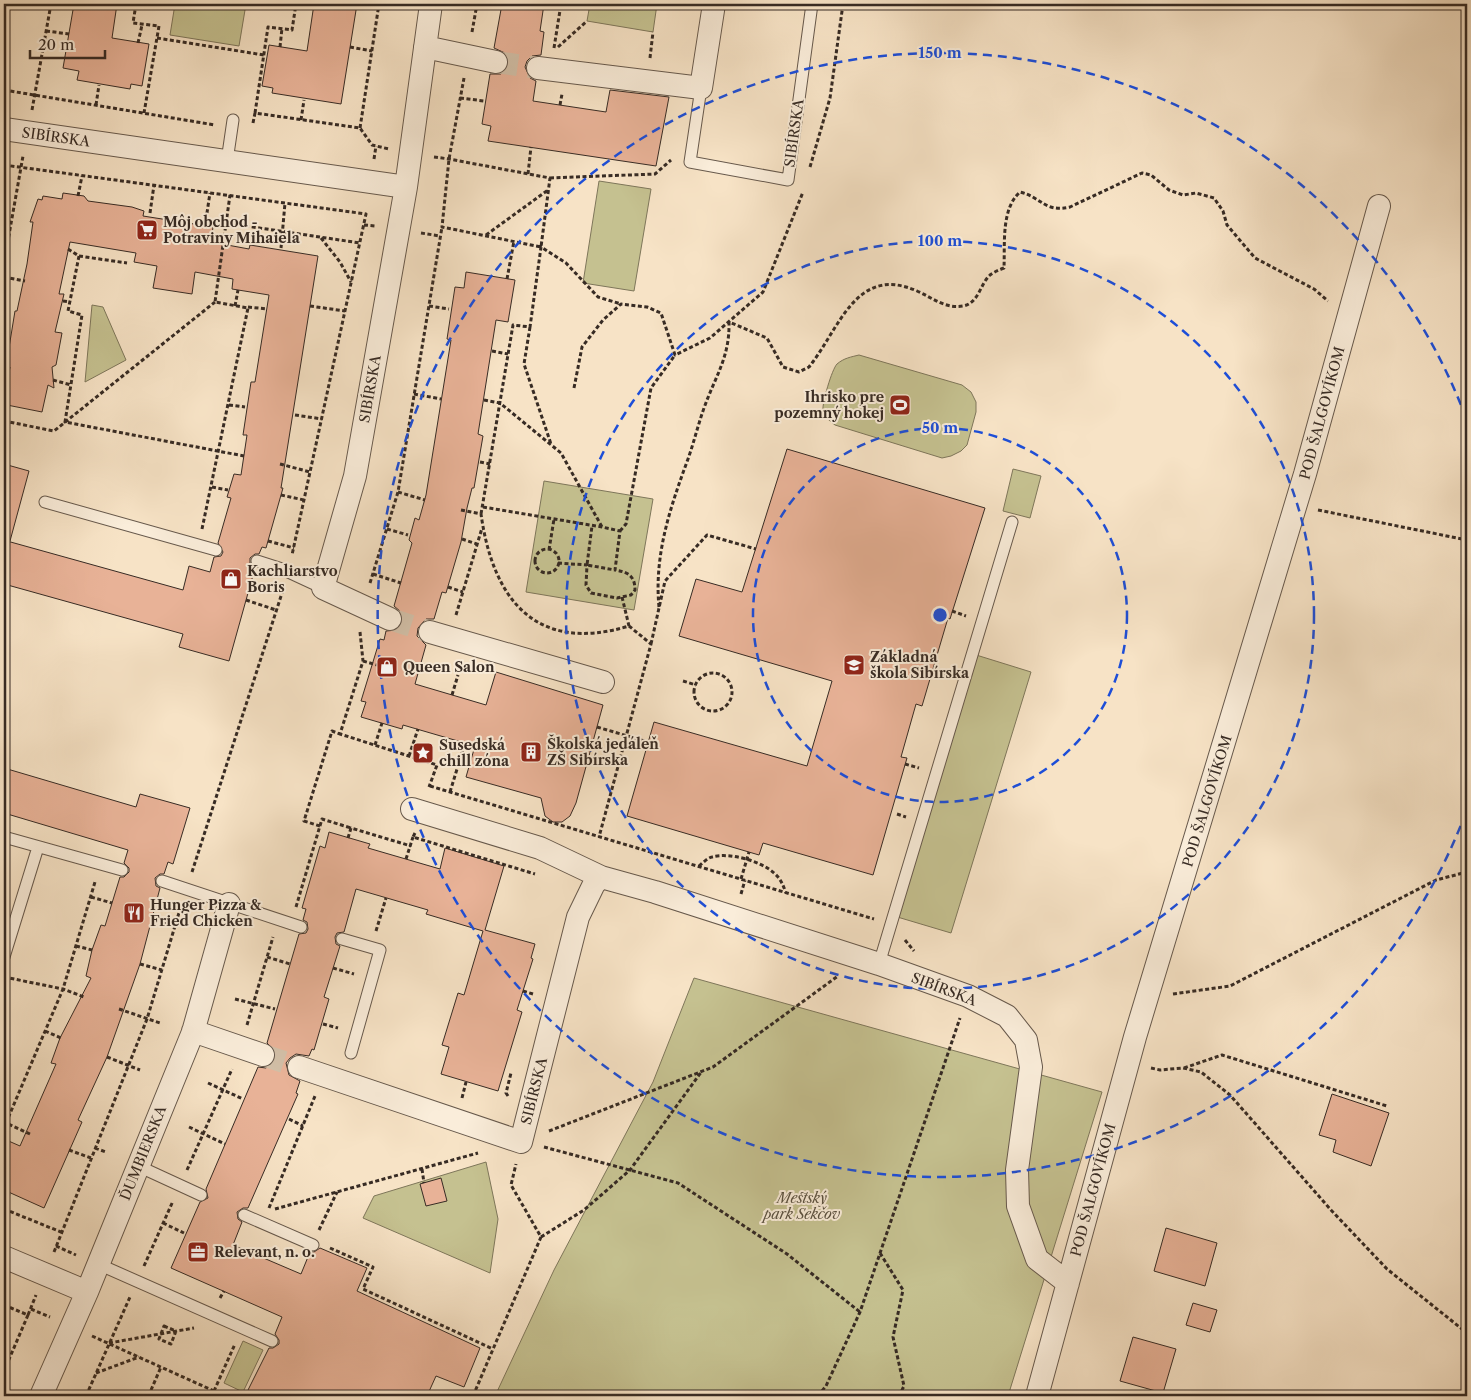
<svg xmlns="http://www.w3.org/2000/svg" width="1471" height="1400" font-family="'Libre Caslon Text',serif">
<rect width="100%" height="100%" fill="#f7e3c6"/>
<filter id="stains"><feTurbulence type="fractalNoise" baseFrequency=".004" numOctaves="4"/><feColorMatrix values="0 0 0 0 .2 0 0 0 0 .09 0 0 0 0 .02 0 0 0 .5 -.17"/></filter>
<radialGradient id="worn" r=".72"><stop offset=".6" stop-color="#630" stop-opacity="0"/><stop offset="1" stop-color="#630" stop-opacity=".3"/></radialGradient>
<path fill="#c5c190" stroke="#7e765a" d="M175,4H246L239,46L170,35Z
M590,4H657L653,32L587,21Z
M599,181L651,189L634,291L583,283Z
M92,305L103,307L126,360L85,382Z
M859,355L962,385L971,392L976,402V412L967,445L961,451L951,456L942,458L835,425C830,421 824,417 823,410C822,403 832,369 837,364C844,358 851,357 859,355Z
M1013,469L1041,476L1030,518L1003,511Z
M544,481L653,499L634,610L526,592Z
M973,654L1031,672L951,933L894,916Z
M694,978L1102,1092L1008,1396H495L554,1270L653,1082Z
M486,1162L498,1219L490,1273L363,1218L374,1196Z
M243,1341L263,1350L243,1392L224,1383Z"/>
<path fill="#e8b297" stroke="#372b24" d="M74,4H117L112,38L149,44L142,86L131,84L130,89L77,80L79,71L63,68Z
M314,4H357L341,104L272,93L273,88L262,86L269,45L307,51Z
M502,4H544L540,31L544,32L541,55L532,56L527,61L525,67L530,78L536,81L533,101L606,112L610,90L669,97L656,166L488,141L491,126L482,124L490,74H501L509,64L505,53L494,48Z
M63,193L84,196L88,201L132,207L144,211L143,216L213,227L211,242L249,249L250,245L318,256L281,488H283L266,548L262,547L259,554H255L250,558V563L255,568L229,661L179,647L183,634L4,584V464L29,471L10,541H7L183,590L189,566L210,572L214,557L221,556L223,552L218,543L231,498L227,497L234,474L241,475L247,435H243L251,382H255L269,295L232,289L233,279L195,272L192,294L153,288L157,266L134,262L136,253L70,242L59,294H64L55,332L62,333L56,365L52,367L54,388L48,385L42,412L7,405L8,400L4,399L10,367L6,366L15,311H17L27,264L33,222H30L38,199L42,200L43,196L62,199Z
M466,272L515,280L508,322L496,320L478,434L483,436L474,488H472L467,508L461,542L446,593L442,592L434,619H426L418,628L417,636L426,645L415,684L486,705L496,672L603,705L576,803L570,816L562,822H553L545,816L541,798L466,777L475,746L403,725L402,729L361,717L366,702L361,701L380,639L384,640L386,631L397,630L402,624L401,612L394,606L412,543L409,540L415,518L419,520L426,495L451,340L447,339L455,287L464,288Z
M787,449L985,508L950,619L948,618L922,706L916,704L901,757L907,758L873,875L763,843L759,855L627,816L654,722L807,766L832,681L679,636L696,579L742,592Z
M4,768L136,807L140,794L190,808L173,864L168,862L164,874H160L155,878L156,886L160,888L140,964L107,1057L78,1120L82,1122L44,1208L4,1190V1139L20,1146L56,1064L51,1063L60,1038L91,978L86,976L92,950L101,925L105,926L120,877H124L129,872V868L124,863L128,850L4,813Z
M329,832L370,844L368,848L440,869L445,848L504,866L485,930L535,944L531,958L533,959L517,1010L522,1012L498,1091L441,1074L449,1047L442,1045L458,993L464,995L483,931L426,914L428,910L356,889L344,932L337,933L335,937L336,944L340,946L324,997L329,999L314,1050L312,1049L309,1056L296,1054L290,1058L286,1063L289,1075L300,1081L296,1093L298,1094L248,1208H243L237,1212L238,1219L242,1222L233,1245L301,1274L310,1252H314L320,1248L367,1268L357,1291L480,1348L464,1387L436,1376L427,1396H245L269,1348H273L279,1344V1340L275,1334L282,1317L171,1268L200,1202L208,1198L206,1189L258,1067L266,1068L275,1060L276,1052L267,1043L299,934L306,933L308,929L307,922L303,920L306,909L302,908L320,846L325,848Z
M1332,1094L1389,1113L1371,1166L1333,1152L1336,1140L1319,1135Z
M441,1178L447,1201L426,1206L420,1184Z
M1166,1228L1217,1243L1205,1286L1154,1271Z
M1193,1303L1217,1310L1210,1332L1186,1325Z
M1133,1337L1176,1349L1163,1393L1120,1381Z"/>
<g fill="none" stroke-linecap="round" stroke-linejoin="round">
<path stroke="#d1bea6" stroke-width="22" stroke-dasharray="22 11" stroke-linecap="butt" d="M496,62L538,68
M390,619L430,632
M263,1055L299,1067"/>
<g stroke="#67594c" stroke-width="13">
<path id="lane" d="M701,88L690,162L788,180L812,4
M227,161L233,120
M45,502L216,550
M257,561L282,569L323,588
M4,837L122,870
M162,881L301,927
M342,939L380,950L351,1053
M4,957L38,847
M879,964L1012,522
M138,1166L201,1195
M244,1215L313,1245
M98,1264L272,1341"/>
</g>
<g stroke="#67594c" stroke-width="24">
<path id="street" d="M425,47L496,62
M538,68L701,88L714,4
M4,129L406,187
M390,619L323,588L355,476L406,187L431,4
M430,632L603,682
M412,809L540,848L601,877
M193,1031L263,1055
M299,1067L521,1142L578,917L594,884L601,877L655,892L879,964L968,996L1007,1016L1026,1040L1031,1067L1017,1170L1018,1206L1037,1259L1068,1283
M4,1257L87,1292
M41,1396L87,1292L193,1032L229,904
M1037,1396L1135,1037L1305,474L1379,206"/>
</g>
<path stroke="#372b24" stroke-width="3" stroke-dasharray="4 2.5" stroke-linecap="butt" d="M136,4L133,23L159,26L144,113
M46,31L69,34
M472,32L477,4
M157,38L264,55
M138,43L142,25
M280,47L282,28
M350,47L372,51
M558,47L587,21
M554,48L561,4
M650,58L653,32
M4,90L215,125
M460,98L484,101
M96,105L99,85
M560,105L562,94
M32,110L51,4
M255,113L268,27L292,30L296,4
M301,120L304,100
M253,123L255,113L360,128L372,145L389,149
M360,128L379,4
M434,157L449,159L550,178L541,247L442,227L449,159L464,78
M374,159L376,146
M4,165L366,214L292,555
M810,167L830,98L843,4
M528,174L531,147
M550,178L655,174L671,160
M78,196L82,176
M150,213L154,185
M226,223L360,243
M364,225L375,226
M205,226L210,193
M421,233L440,236
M486,235L548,190
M321,238L340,262L351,282
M281,248L285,203
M68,249L79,256L68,311L82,315L65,422L244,456
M79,256L127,263
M4,263L23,156
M4,277L25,281
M507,279L514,241
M63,301L70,302
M235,306L238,290
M310,306L345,311
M429,306L449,309
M248,307L267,309
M530,327L524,364L551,444
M492,351L508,354
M4,358L7,359
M53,380L71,385
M574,388L582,347L603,320L621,304L647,307L661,313L675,355L710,338L763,292L803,192
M414,394L441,399
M484,400L500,403L561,453L602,527
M229,405L245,407
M295,415L322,419
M4,421L54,431L215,302
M480,462L490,464
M280,464L310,472
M212,487L228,490
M398,492L425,500
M281,495L304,500
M483,507L602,527L620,531L615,570L587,565L592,526
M461,510L481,514C493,600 536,654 629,626L651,644L599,837
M1318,510L1467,540
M481,514L513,325L530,327L541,247L566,263L598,297L621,304
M202,529L248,308L215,302L230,195
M387,529L408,535
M620,531L626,524L651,388L675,355
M462,539L477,544
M268,541L294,548
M535 561a12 12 0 1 1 24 0a12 12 0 1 1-24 0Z
M549,550L554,519
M558,563L587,565L586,585L591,593L617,598L631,595L635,590C635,576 628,572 615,570
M373,574L401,583
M370,583L398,492L442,227
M448,587L463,592
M622,597L629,626
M246,600L276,610
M659,607C654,555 670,508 688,459C694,442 698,425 704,408C715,377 730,357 729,322L767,338L783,367L799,372L809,367C840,328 856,264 917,291C933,298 945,309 963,306C979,303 980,284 990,275C994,272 999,270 1004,268C1005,243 1001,209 1020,192C1041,197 1045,213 1070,207L1142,173L1151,175L1169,190L1183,195L1196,193L1214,198L1223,211L1227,225L1255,258L1314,289L1328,301
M952,611L966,616
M456,615L482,528
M360,632L363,661L340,734L437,765L429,787
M651,644L665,581L707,535L756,549
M363,661L377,665
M421,664L439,669
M938,672L947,675
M694 692a19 19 0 1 1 38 0a19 19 0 1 1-38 0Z
M683,681L696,685
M452,695L458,675
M375,745L382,723
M409,756L418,729
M905,764L919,768
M430,786L874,919
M450,792L465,743
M897,814L906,817
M320,826L304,821L332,731L340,734
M415,833L413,837L535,874
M348,838L351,828L411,846
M406,859L413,837
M699,866C703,863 707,858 712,857C729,852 761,861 774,873C781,879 783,885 786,893
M192,872L283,590
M741,879L749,852
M741,894L745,880
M91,897L112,903
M296,907L322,819L351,828
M152,918L175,926
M376,931L386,898
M905,940L914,951
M76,946L92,950
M267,957L290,964
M140,964L162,970
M333,968L354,974
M4,977L63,989L84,997
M523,991L533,994
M1173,994L1230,986L1436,880L1467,872
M235,999L275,1009
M119,1009L160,1023
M323,1024L338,1028
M247,1025L273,937
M45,1031L61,1038
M107,1057L140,1070
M1151,1068L1160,1070L1183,1068L1201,1072L1230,1095L1331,1210L1387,1269L1467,1333
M1184,1068L1222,1055L1387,1106
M208,1083L243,1099
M508,1096L506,1093L511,1073
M462,1098L466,1082
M289,1119L303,1126
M189,1127L225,1144
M549,1131L713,1067L838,976
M30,1134L6,1123L63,989L95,882
M544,1147L678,1183L787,1254L860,1312
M95,1148L106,1152
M69,1150L91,1158
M422,1169L424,1183
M187,1170L232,1069
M4,1208L9,1194
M269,1208L315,1096
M4,1209L61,1232
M275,1209L478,1153
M163,1223L184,1233
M319,1230L337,1192
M541,1237L584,1210L630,1170L702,1071
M56,1246L76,1255
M330,1248L373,1267L363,1289L493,1349
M54,1252L147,1019L181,906
M880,1253L903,1290L893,1337L904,1386L899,1396
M144,1266L173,1201
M220,1298L224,1291
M4,1305L28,1315L4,1371
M31,1309L50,1317
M28,1315L36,1295
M164,1326L176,1331L171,1344L159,1339Z
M92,1336L214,1391L212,1396
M109,1343L194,1328
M96,1373L139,1357
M151,1390L161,1367
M214,1391L235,1344
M86,1396L130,1297
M473,1396L541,1237L511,1185L516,1164
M818,1396L826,1386L860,1312L960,1018"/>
<use href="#lane" stroke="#faedda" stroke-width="11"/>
<use href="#street" stroke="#faedda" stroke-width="22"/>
<path stroke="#372b24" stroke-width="3" stroke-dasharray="4 2.5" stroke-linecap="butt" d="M597,727L648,742"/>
</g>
<g fill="none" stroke="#1d4ed8" stroke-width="2.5" stroke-dasharray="9 6">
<circle cx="940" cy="615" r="187"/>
<circle cx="940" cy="615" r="374"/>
<path d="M1466 812A562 562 0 1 1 1466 418"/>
</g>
<defs>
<g id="supermarket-square" transform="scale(1.125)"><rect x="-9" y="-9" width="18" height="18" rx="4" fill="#8f2418" stroke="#faedda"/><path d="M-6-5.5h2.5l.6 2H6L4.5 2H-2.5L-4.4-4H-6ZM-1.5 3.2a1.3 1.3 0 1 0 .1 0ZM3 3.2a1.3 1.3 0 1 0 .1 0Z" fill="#fff"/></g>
<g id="stadium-square" transform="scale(1.125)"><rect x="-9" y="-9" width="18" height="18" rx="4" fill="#8f2418" stroke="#faedda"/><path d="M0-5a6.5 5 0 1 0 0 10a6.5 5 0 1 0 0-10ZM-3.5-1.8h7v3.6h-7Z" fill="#fff"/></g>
<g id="shop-square" transform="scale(1.125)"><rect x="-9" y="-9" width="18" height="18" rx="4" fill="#8f2418" stroke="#faedda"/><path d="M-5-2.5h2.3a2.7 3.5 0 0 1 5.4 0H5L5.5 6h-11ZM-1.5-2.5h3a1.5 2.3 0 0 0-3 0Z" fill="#fff"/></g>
<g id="school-square" transform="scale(1.125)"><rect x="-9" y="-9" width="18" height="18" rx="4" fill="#8f2418" stroke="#faedda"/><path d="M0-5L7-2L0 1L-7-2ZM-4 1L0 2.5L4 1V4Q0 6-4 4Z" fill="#fff"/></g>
<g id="building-square" transform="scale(1.125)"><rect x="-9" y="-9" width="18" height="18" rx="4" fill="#8f2418" stroke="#faedda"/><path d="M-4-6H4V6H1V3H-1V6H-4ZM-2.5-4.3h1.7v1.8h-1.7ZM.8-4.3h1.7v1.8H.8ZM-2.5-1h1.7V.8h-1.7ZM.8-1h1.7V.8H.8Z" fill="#fff"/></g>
<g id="sight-square" transform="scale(1.125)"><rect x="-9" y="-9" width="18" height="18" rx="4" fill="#8f2418" stroke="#faedda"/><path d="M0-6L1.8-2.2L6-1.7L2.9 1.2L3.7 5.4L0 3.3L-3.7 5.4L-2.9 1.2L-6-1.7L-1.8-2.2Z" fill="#fff"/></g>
<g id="restaurant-square" transform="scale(1.125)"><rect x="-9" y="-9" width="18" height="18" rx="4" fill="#8f2418" stroke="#faedda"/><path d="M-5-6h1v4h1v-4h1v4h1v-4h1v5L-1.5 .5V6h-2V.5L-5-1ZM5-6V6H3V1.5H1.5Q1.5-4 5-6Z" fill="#fff"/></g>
<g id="office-square" transform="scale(1.125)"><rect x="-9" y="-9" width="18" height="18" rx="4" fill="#8f2418" stroke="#faedda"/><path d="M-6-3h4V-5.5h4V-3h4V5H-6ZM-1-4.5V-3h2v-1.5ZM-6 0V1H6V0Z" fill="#fff"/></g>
</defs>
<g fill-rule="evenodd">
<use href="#supermarket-square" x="147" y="230"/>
<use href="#stadium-square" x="900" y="405"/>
<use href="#shop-square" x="231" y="579"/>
<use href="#school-square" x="854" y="665"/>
<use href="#shop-square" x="387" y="667"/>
<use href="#building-square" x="531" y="752"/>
<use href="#sight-square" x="423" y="753"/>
<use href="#restaurant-square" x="134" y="913"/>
<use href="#office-square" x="198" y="1252"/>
</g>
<g text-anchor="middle" stroke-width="4" stroke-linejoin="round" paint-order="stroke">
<g font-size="14" fill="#372b24" stroke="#faedda">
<text transform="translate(794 133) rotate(-82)" y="5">SIBÍRSKA</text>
<text transform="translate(56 137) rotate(8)" y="5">SIBÍRSKA</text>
<text transform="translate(370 389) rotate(-80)" y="5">SIBÍRSKA</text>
<text transform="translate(1322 413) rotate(-75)" y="5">POD ŠALGOVÍKOM</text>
<text transform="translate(1207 801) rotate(-73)" y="5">POD ŠALGOVÍKOM</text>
<text transform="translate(944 989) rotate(21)" y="5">SIBÍRSKA</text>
<text transform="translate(534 1091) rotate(-76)" y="5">SIBÍRSKA</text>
<text transform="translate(143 1153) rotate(-68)" y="5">ĎUMBIERSKA</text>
<text transform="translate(1093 1190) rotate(-75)" y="5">POD ŠALGOVÍKOM</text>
</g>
<g font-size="14" font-weight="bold" fill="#372b24" stroke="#faedda" text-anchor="start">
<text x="163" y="227">Môj obchod -<tspan x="163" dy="16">Potraviny Mihaiela</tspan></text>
<text x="884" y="402" text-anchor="end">Ihrisko pre<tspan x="884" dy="16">pozemný hokej</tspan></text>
<text x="247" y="576">Kachliarstvo<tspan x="247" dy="16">Boris</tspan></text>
<text x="870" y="662">Základná<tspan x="870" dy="16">škola Sibírska</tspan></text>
<text x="403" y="672">Queen Salon</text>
<text x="547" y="749">Školská jedáleň<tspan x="547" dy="16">ZŠ Sibírska</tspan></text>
<text x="439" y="750">Susedská<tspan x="439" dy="16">chill zóna</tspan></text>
<text x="150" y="910">Hunger Pizza &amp;<tspan x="150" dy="16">Fried Chicken</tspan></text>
<text x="214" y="1257">Relevant, n. o.</text>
</g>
<g font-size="14" font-style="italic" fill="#5a503f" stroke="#faedda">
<text x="802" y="1203">Mestský<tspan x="802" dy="16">park Sekčov</tspan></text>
</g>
</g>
<circle cx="940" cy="615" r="8" fill="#1d4ed8" stroke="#faedda" stroke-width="2.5"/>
<g font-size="15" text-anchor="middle" font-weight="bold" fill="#1d4ed8" stroke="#faedda" stroke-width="4" stroke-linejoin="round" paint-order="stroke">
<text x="940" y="58">150 m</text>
<text x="940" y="246">100 m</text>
<text x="940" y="433">50 m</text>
</g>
<rect width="1471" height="1400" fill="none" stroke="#f7e3c6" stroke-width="20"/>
<rect x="5" y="5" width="1461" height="1390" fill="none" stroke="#372b24" stroke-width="2.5"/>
<rect x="10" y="10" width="1451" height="1380" fill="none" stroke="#372b24"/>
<path d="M30 50v8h75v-8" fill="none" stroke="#372b24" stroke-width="2.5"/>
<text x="38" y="50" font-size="15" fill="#372b24" stroke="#faedda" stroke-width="4" paint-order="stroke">20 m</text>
<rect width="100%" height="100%" filter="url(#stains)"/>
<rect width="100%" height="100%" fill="url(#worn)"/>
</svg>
